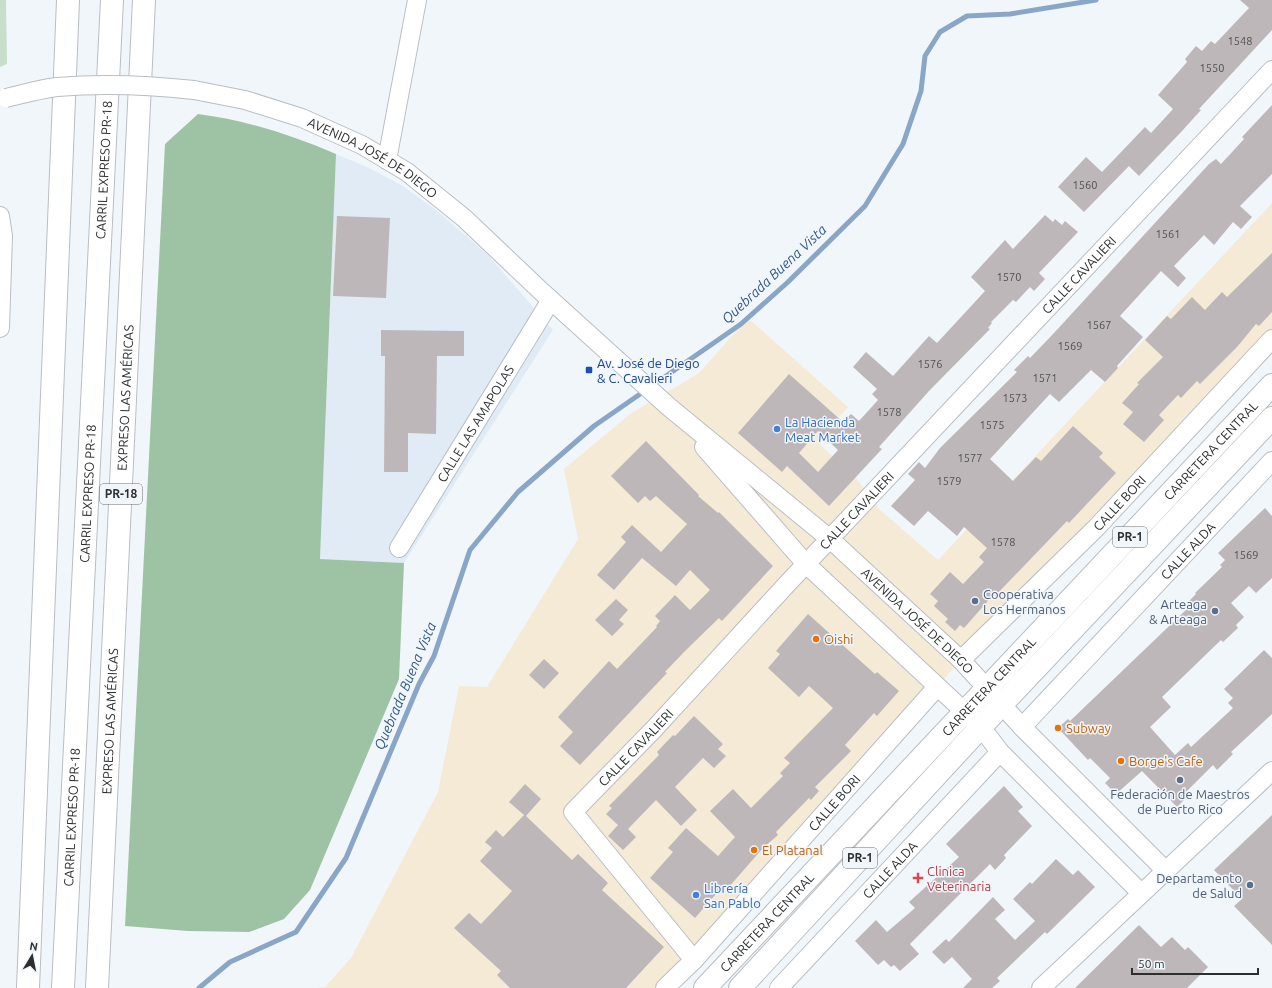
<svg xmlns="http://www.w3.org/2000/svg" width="1272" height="988" font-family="Ubuntu,sans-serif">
<rect width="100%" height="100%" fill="#f1f6fb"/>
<path fill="#f5ead6" d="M1272,203V339L961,660L665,988H316L325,987L351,958L438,792L459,686L487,687L578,539L564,469L630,414L699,373L748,318L848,407L817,442L856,478L879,509L938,560Z"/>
<path fill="#e1ebf6" d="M336,154L367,167L403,186L436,210L488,255L553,330L404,563L320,559Z"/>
<path fill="#c7decb" d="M0,0H6L7,64L0,67Z"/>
<path fill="#9ec3a4" d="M198,114C246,120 291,135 336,154L320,559L404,563L399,679L310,890L284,919L249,932L188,931L125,926L165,144Z"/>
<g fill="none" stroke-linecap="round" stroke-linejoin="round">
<path stroke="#8aa6c7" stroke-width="5" d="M199,988L230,962L296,932L346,858L419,684L434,656L470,550L518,492L594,426L741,324L788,282L865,206L903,144L921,91L925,56L940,32L967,16L1010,14L1096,0"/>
</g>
<path fill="#beb7b9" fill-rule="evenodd" d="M1240,0H1272V30L1199,109L1201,110L1182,131L1139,176L1129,166L1084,212L1058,187L1086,157L1102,172L1145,127L1151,133L1173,109L1158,95L1187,62L1185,59L1196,46L1202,51L1211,41L1215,44L1249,8Z
M1272,105V174L1240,206L1252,217L1241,229L1233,222L1214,245L1204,235L1174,266L1186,278L1178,287L1161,271L1120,316L1143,337L1117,366L1118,368L1105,382L1091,370L1059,402L1050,394L990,459L1013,481L1036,457L1041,461L1073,426L1103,453L1099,457L1116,473L1069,523L1067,521L995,596L994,594L964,628L960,625L955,631L945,622L948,619L934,606L938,601L930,594L950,572L963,584L984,562L979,557L987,548L964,527L957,536L928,511L914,526L891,506L915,480L908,474L919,462L925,468L940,448L1017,372L1014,370L1028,356L1030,358L1054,333L1209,164L1216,159L1221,164L1244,139L1242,137Z
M1045,215L1053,222L1055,219L1062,225L1065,221L1078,232L1039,273L1045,279L1034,291L1030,287L1016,302L1013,300L991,322L992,323L988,328L990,329L929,391L879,447L882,449L829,506L787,466L782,472L738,433L789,374L843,422L851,414L859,421L878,400L872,394L877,389L853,367L866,352L893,376L929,336L937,343L985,291L971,277L1005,240L1013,249ZM818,431L838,450L818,472L799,453Z
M337,216L390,218L386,298L333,296Z
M1272,253V312L1259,326L1256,324L1237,347L1200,384L1197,381L1181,398L1178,395L1159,415L1164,420L1144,442L1123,424L1133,412L1122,403L1139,384L1137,383L1163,357L1145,340L1167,316L1171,319L1192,297L1205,310L1222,292L1227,297Z
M381,330L464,331V356H437L436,434L408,433V472H384L385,356H381Z
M646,441L699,495L698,496L718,513L719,512L773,566L722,621L719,618L684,652L665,672L667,673L580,765L560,746L573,732L558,717L609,661L617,669L657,627L656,626L660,621L655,616L675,595L690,610L710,590L690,570L676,586L642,558L614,590L597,575L626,542L621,537L632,525L661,552L687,524L656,496L650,501L645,496L638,503L611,476Z
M1265,508L1272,516V578L1256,593L1249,586L1231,603L1244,617L1236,625L1238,628L1223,642L1221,640L1162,697L1171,707L1150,727L1175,755L1188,743L1191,747L1233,708L1228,703L1233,698L1224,689L1264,650L1272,658V714L1231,752L1233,754L1217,770L1213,765L1186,792L1189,795L1177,807L1142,771L1116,794L1105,783L1110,778L1090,758L1088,760L1058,728L1068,719L1070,721L1189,607L1186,604L1196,594L1195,593L1222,567L1220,565L1225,560L1218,553Z
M616,599L628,610L619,620L624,624L612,636L595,620Z
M808,614L875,674L877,672L899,691L877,716L874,713L845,745L851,751L815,787L819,791L811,800L809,798L776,832L778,835L763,848L728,888L722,887L695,918L650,878L673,852L668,848L686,828L718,856L735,837L710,811L733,789L751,808L783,776L780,773L790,763L784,758L833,708L809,686L799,697L768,668L780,654L776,651Z
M544,659L559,673L544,689L529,675Z
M694,716L723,744L718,749L726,756L714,768L703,758L675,787L697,810L681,826L656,800L628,829L636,837L623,850L608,836L618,825L606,814L612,808L609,806L659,755L657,752L673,735L675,736Z
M525,784L541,799L526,816L572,860L578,854L608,883L602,890L664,947L626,988H510L497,975L501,971L454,928L469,913L481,924L512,891L480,861L492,848L485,842L496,830L503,837L524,815L509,802Z
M1004,786L1023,807L1018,811L1032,826L1004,855L1006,858L995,870L990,864L910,944L919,954L900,971L894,965L891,967L884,960L878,965L855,941L876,920L887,932L915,908L909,902L959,857L946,844Z
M1272,815V945L1234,906L1242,899L1214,870Z
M1056,859L1073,875L1078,870L1095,887L1047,934L1045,932L997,978L1000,981L992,988H963L972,979L952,957L944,964L932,952L946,939L949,942L993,897L1005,910L995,919L1015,940L1035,921L1013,899L1030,882L1032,884Z
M1139,925L1161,947L1172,937L1185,950L1188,947L1208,967L1187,988H1075Z"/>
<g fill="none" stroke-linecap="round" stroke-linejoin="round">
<g stroke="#b9bec3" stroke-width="20">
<g id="minor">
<path id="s1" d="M194,90L245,100L302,118L362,145L407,172L464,218L542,292L669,407L830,539L961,660L1022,727L1166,871"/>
<path d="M387,160L417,0"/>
<path d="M0,216L3,236L0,328"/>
<path d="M704,447L806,564L981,727L1000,752L1141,893"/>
<path id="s2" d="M399,548L551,300"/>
<path id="s3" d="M961,660L1096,528L1272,339"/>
<path id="s4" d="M1022,727L1272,461"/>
<path id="s5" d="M694,960L573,812L654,729L787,584L1272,70"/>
<path id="s6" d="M665,988L694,960L937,687"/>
<path id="s7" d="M779,988L1000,752"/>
<path d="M1041,988L1272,771"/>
</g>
</g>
<g stroke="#b9bec3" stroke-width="24">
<g id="highway">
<path d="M28,988L68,0"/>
<path id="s8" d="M63,988L112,0"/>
<path id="s9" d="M97,988L144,0"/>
<path id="s10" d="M705,988L1272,385"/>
<path d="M740,988L1002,704L1272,418"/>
</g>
</g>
<use href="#minor" stroke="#fff" stroke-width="18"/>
<use href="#highway" stroke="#fff" stroke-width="22"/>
<g stroke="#b9bec3" stroke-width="20" stroke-linecap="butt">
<path id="minor-bridge" d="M6,98C23,94 40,89 57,87C103,83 149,85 194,90"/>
</g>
<use href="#minor-bridge" stroke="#fff" stroke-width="18"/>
</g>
<rect fill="#1a4fb4" stroke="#f1f6fb" stroke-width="1.5" x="585" y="366" width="8" height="8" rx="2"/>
<g fill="#3f7fe0" stroke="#f1f6fb" stroke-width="1.5">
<circle cx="777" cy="429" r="4"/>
<circle cx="696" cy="895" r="4"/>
</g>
<g fill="#5c6f8a" stroke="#f1f6fb" stroke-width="1.5">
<circle cx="975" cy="601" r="4"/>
<circle cx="1215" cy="611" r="4"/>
<circle cx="1180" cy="780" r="4"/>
<circle cx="1250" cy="885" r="4"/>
</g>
<g fill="#e8710a" stroke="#f1f6fb" stroke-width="1.5">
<circle cx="816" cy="639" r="4"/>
<circle cx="1058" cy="728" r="4"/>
<circle cx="1121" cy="761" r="4"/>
<circle cx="754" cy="850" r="4"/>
</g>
<path fill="#e0444e" stroke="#f1f6fb" stroke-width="1.5" d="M916 872h4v4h4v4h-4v4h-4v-4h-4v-4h4z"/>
<g text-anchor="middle" stroke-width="3" stroke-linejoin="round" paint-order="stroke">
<g font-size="11" fill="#505052">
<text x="1240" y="45">1548</text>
<text x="1212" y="72">1550</text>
<text x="1085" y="189">1560</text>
<text x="1168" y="238">1561</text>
<text x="1009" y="281">1570</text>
<text x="1099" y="329">1567</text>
<text x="1070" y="350">1569</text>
<text x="930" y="368">1576</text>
<text x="1045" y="382">1571</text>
<text x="1015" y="402">1573</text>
<text x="889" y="416">1578</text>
<text x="992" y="429">1575</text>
<text x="970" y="462">1577</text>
<text x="949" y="485">1579</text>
<text x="1003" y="546">1578</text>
<text x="1246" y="559">1569</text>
</g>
<g fill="#f1f6fb" stroke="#676a6d" stroke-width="1">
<rect x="100" y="484" width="42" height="20" rx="3"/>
<rect x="1113" y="527" width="34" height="20" rx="3"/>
<rect x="843" y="848" width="34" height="20" rx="3"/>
</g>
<g font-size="12" font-weight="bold" fill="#2c2e30">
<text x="121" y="498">PR-18</text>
<text x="1130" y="541">PR-1</text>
<text x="860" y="862">PR-1</text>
</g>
<g font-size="13" fill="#2c2e30" stroke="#f1f6fb">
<text dy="5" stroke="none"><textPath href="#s1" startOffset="193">AVENIDA JOSÉ DE DIEGO</textPath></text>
<text dy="5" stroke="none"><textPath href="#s8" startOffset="819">CARRIL EXPRESO PR-18</textPath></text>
<text dy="5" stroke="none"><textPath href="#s5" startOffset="929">CALLE CAVALIERI</textPath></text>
<text dy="5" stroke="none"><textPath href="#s9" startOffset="591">EXPRESO LAS AMÉRICAS</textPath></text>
<text dy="5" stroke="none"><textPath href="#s2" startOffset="146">CALLE LAS AMAPOLAS</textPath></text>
<text dy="5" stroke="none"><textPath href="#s10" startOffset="738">CARRETERA CENTRAL</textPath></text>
<text dy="5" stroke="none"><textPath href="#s8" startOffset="495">CARRIL EXPRESO PR-18</textPath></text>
<text dy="5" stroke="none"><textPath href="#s3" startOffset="223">CALLE BORI</textPath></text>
<text dy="5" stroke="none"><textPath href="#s5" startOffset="605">CALLE CAVALIERI</textPath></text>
<text dy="5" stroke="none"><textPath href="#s4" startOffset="242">CALLE ALDA</textPath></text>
<text dy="5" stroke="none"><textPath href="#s1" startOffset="910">AVENIDA JOSÉ DE DIEGO</textPath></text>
<text dy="5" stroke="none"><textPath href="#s10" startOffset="414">CARRETERA CENTRAL</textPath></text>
<text dy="5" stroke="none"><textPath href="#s9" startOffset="267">EXPRESO LAS AMÉRICAS</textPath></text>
<text dy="5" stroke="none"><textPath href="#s5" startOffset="281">CALLE CAVALIERI</textPath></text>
<text dy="5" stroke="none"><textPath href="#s6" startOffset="251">CALLE BORI</textPath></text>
<text dy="5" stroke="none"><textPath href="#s8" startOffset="171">CARRIL EXPRESO PR-18</textPath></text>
<text dy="5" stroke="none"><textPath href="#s7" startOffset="162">CALLE ALDA</textPath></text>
<text dy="5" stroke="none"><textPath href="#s10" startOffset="90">CARRETERA CENTRAL</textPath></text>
</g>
<g font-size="13" fill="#164399" stroke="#f1f6fb" text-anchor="start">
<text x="597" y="368">Av. José de Diego<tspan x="597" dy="15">&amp; C. Cavalieri</tspan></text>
</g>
<g font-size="13" fill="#366cbe" stroke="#f1f6fb" text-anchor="start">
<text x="785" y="427">La Hacienda<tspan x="785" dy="15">Meat Market</tspan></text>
<text x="704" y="893">Librería<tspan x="704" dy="15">San Pablo</tspan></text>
</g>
<g font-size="13" fill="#4e5e75" stroke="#f1f6fb" text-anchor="end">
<text x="983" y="599" text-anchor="start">Cooperativa<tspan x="983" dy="15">Los Hermanos</tspan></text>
<text x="1207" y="609">Arteaga<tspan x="1207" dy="15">&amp; Arteaga</tspan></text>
<text x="1180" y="799" text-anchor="middle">Federación de Maestros<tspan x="1180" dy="15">de Puerto Rico</tspan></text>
<text x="1242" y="883">Departamento<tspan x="1242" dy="15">de Salud</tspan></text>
</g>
<g font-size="13" fill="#c56008" stroke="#f1f6fb" text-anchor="start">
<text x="824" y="644">Oishi</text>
<text x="1066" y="733">Subway</text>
<text x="1129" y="766">Borge's Cafe</text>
<text x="762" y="855">El Platanal</text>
</g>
<g font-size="13" fill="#be3a42" stroke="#f1f6fb" text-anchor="start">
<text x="927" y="876">Clinica<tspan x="927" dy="15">Veterinaria</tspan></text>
</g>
<g font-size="14" font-style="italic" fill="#305886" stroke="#f1f6fb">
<text transform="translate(774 274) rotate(-43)" y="5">Quebrada Buena Vista</text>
<text transform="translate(405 686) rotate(-67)" y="5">Quebrada Buena Vista</text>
</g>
</g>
<g transform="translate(32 956) rotate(10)" stroke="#f1f6fb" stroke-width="3" paint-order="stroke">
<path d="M0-3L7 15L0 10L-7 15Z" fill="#2c2e30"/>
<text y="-6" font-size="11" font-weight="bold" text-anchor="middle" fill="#2c2e30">N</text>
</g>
<path d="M1132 968v6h126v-6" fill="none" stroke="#2c2e30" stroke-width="2"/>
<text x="1138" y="968" font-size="12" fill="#2c2e30" stroke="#f1f6fb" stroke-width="3" paint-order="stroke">50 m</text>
</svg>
